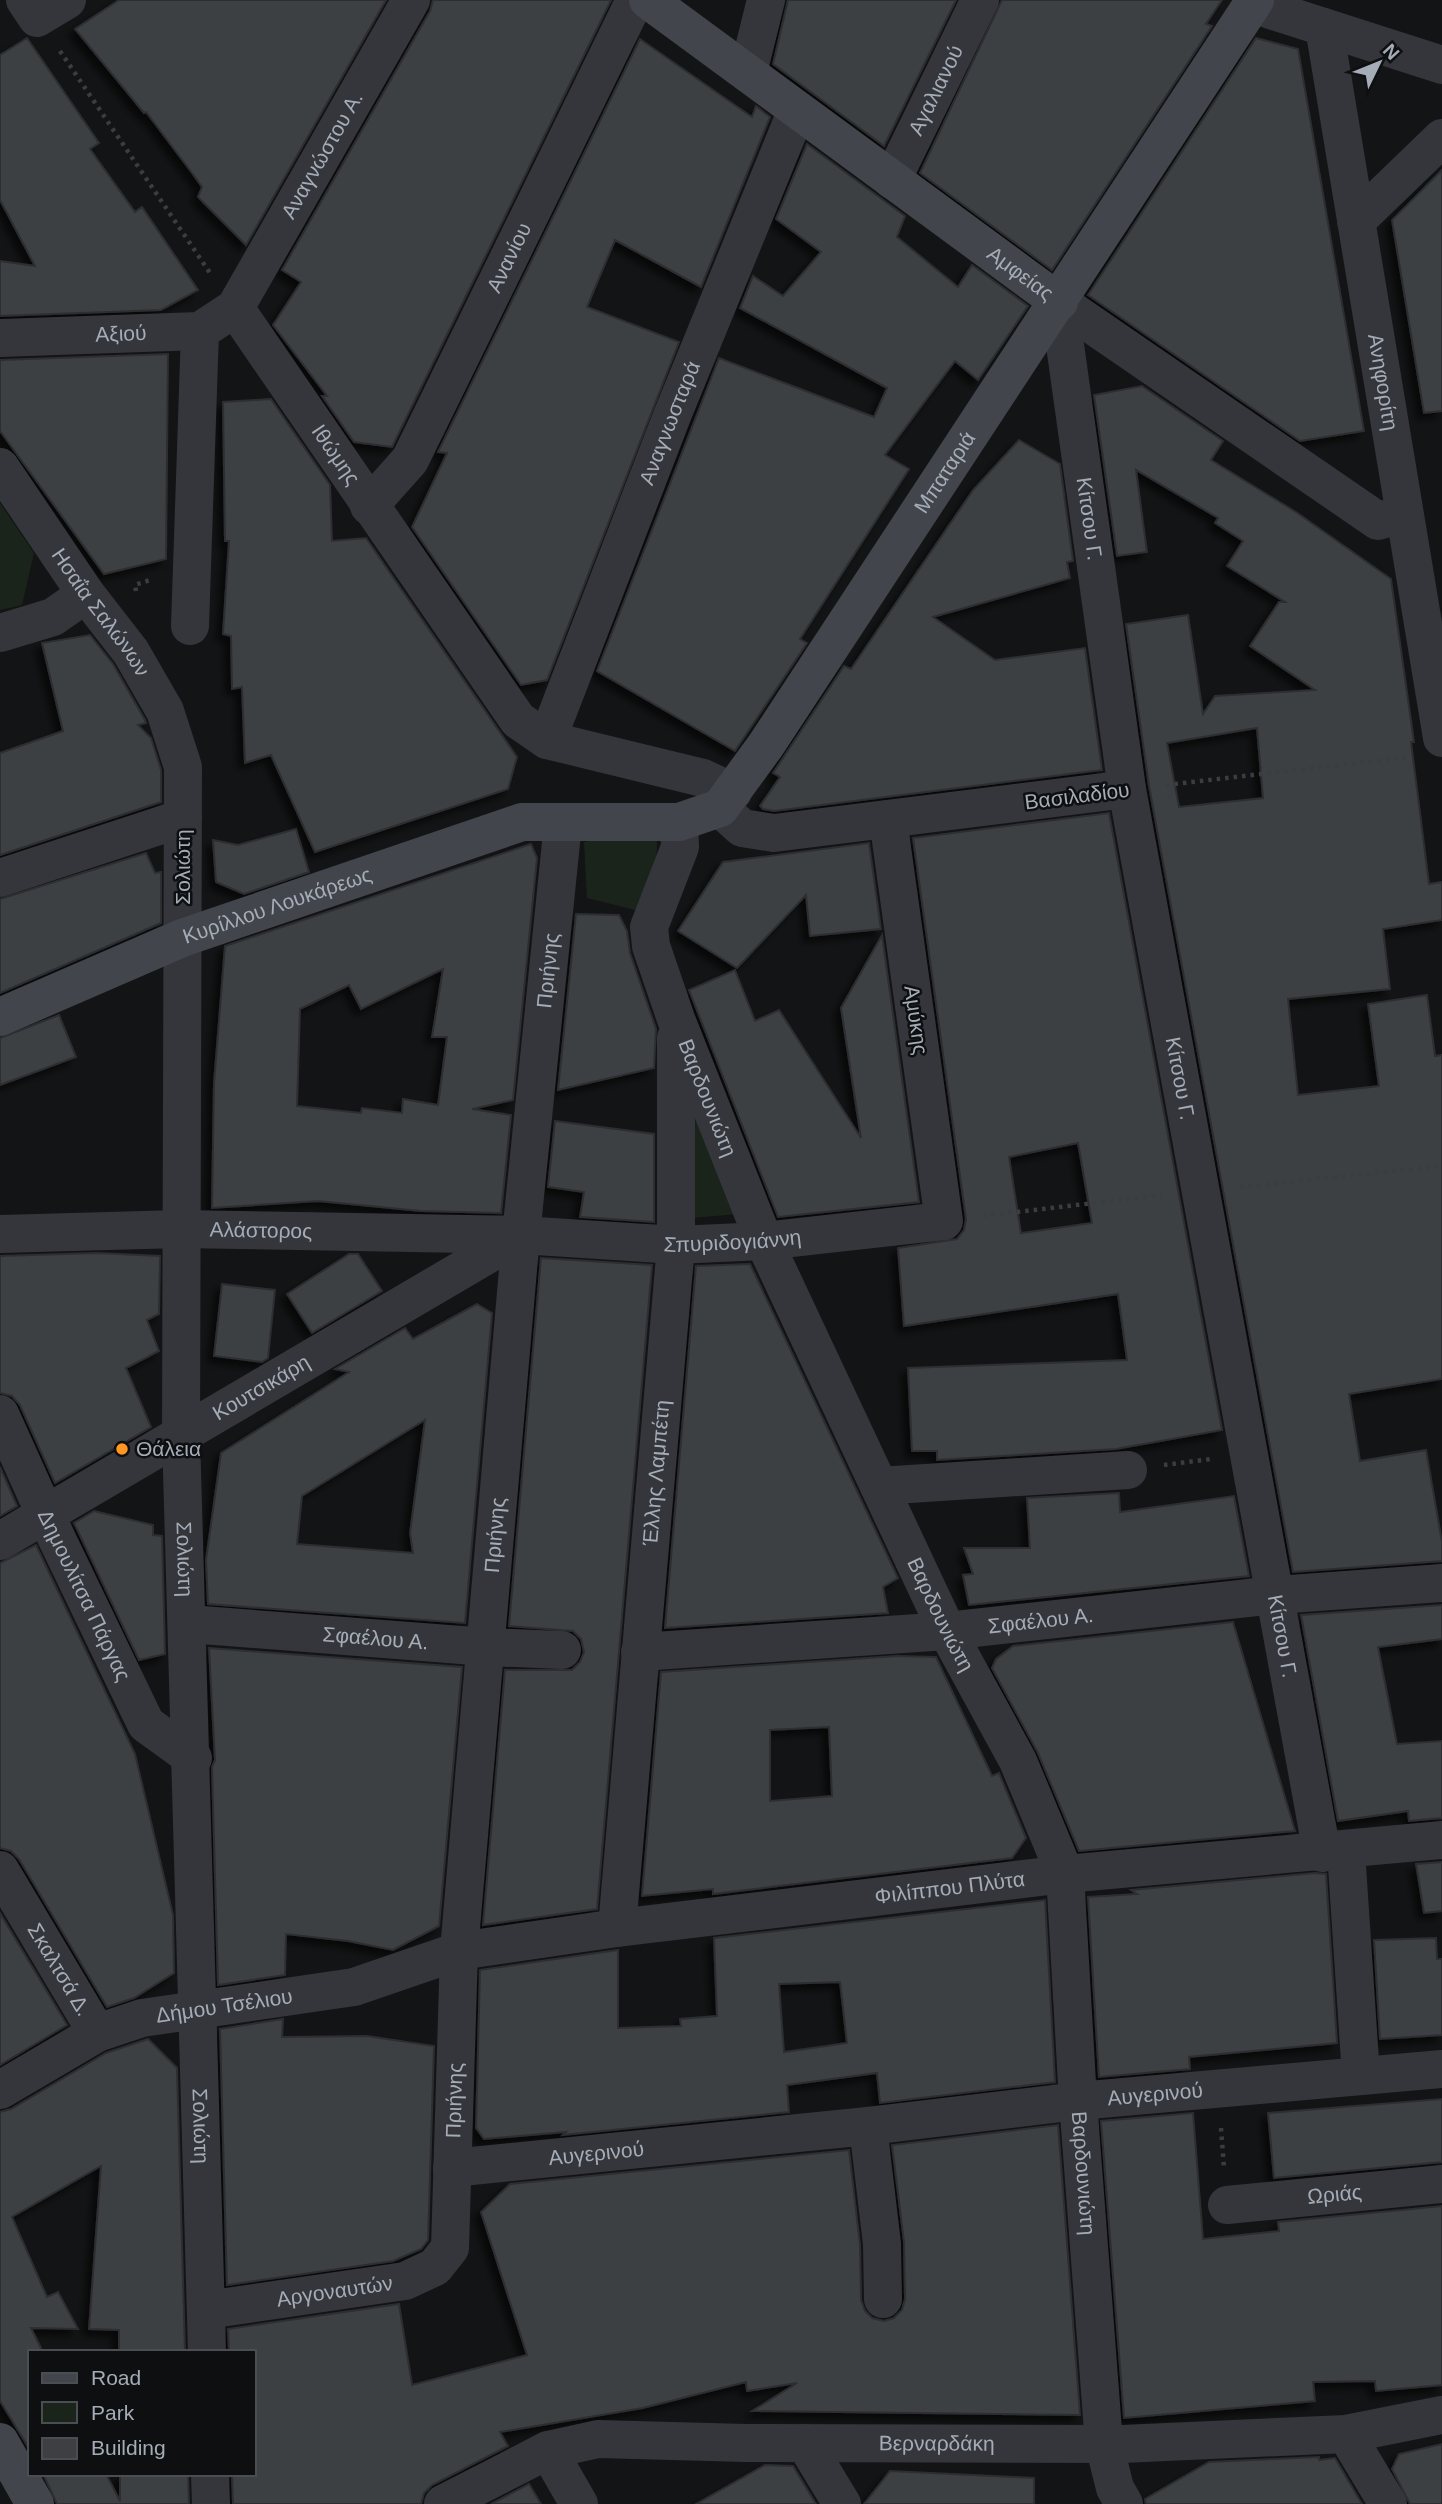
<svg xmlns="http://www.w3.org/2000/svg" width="1442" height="2504" font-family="Helvetica,sans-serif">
<defs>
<filter id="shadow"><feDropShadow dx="-6" dy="6" stdDeviation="3.5" flood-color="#0009"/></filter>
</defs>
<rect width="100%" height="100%" fill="#131415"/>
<path fill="#1b241b" d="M0,503L34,553L22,605L0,610Z
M612,837L657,840L656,870L643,912L587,898L584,842Z
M696,1101L739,1214L692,1218Z"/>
<path fill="#3d3f43" stroke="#2d2e31" stroke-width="2" fill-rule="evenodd" filter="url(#shadow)" d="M119,0H386L246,245L198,197L202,187L192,173L146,112L144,113L75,29Z
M433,0H611L392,447L354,442L322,396H327L273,325L301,282L282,270L430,11Z
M788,0H956L884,146L773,64Z
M1002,0H1222L1206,24L1212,26L1052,270L920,173Z
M27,38L99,143L90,149L135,212L142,207L198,290L161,310L0,316V261L35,266L0,200V55Z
M1256,38L1298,49L1364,431L1300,441L1088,295Z
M640,39L752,117L756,106L770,117L701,287L615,240L587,307L679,342L547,680L521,685L412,527L447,453L438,452Z
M807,144L905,216L897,237L958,287L972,265L1028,306L978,380L955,361L885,455L909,469L800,639L807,643L735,751L597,671L719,358L874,417L887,388L740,308L753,276L783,296L821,252L776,219Z
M1442,170V411L1424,413L1392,220Z
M168,354L166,559L104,574L0,431V360Z
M1142,386L1223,441L1211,460L1296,512L1391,579L1414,742H1411L1429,884L1442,882V920L1383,929L1390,989L1288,999L1298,1095L1379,1086L1368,1004L1427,995L1435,1056L1442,1055V1379L1349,1394L1360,1461L1426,1450L1442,1542V1561L1293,1572L1149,786L1126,624L1188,615L1203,714L1215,696L1315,690L1250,646L1279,602H1285L1227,566L1243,541L1215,523L1218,518L1136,470L1147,552L1117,556L1094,395ZM1257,728L1263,798L1179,807L1167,743Z
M271,399L330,485L332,541L366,538L517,757L508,789L315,852L271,755L245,763L242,687L232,689L231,636L223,634L229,541H225L223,402Z
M1019,440L1060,464L1073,561L1067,562L1070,578L933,617L995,660L1085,648L1102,770L774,811L763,809L760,806L780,777L773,773L844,666L851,669L973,490Z
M90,635L113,664L145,720L146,723L138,725L151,738L161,770V802L0,855V753L63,731L42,643Z
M1109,813L1222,1430L1116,1449L937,1460V1451H912L908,1368L1127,1360L1118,1294L904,1326L898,1248L957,1239L964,1230L966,1219L913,838ZM1078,1143L1092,1223L1021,1233L1009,1157Z
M296,829L309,872L244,894L216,882L213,840L238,845Z
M869,843L881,929L810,936L806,895L737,968L678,931L723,862Z
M531,844L537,858L513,1100L472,1109L511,1115L501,1213L421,1211L318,1201L212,1208L214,1083L225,946ZM443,969L432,1037H447L438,1105L403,1099L402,1113L362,1108L361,1113L297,1106L300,1009L349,985L361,1009Z
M146,853L155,873L161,872V923L0,993V899Z
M576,914L619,915L627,931L630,953L656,1029L654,1068L558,1090Z
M882,935L919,1202L778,1217L689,990L735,970L755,1021L779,1010L861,1138L841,1008Z
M59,1015L76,1057L0,1085V1038Z
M555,1121L654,1134V1222L580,1217L584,1192L548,1187Z
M97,1253L160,1256L159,1314L147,1320L159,1351L126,1368L151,1427L55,1483L20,1405L12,1396L0,1393V1256Z
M349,1254H358L382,1291L312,1333L287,1294Z
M541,1258L652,1265L597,1909L483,1925L505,1670H572L580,1662L584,1652L581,1639L573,1631L509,1626Z
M750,1264L898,1578L883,1587L888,1613L665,1628L696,1266Z
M222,1284L275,1290L268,1358L262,1362L214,1356Z
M477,1304L492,1313L465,1623L208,1604L206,1560L221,1453L349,1372L335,1369L405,1328L413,1339ZM425,1420L410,1533L413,1553L297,1544L302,1496Z
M0,1467L17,1506L0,1516Z
M1119,1493L1120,1512L1234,1496L1249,1576L969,1605L963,1575L973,1574L964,1548H1030L1027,1498Z
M94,1511L153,1525V1535L162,1536L165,1654L139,1660L74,1523Z
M36,1545L135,1754L173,1915L174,1973L134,1998L107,2007L19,1859L11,1851L0,1848V1563Z
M1442,1605V1639L1378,1647L1397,1744L1442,1741V1818L1409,1821L1408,1811L1338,1821L1301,1615Z
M1233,1622L1295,1831L1079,1851L1038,1753L992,1668L996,1659L1013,1646Z
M209,1648L462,1667L439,1926L393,1950L348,1941L286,1934L285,1975L218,1985L212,1767L215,1760Z
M897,1656L936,1657L992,1776L999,1773L1026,1838L1012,1858L713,1894V1889L642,1896L661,1672ZM829,1727L832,1796L770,1801V1730Z
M1442,1862V1911L1424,1913L1416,1864Z
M1315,1873L1326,1874L1337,2043L1189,2057L1190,2069L1099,2077L1088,1897L1137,1894L1131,1890Z
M1045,1900L1055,2082L880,2103L877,2073L787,2085L789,2112L563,2135L566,2132L484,2139L476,2128L480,1970L618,1950V2028L681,2026L680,2019L717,2016L714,1938ZM840,1982L847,2043L784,2052L779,1984Z
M0,1913L67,2025L0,2065Z
M1436,1938L1437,1959H1442V2035L1380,2039L1374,1940Z
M283,2019L282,2037L367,2036L434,2046L428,2240L421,2249L393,2261L227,2285L220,2029Z
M148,2039L177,2068L185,2352H119V2330L89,2329L101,2166L12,2217L47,2297L58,2292L78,2329L31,2328L43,2352H30V2450L0,2401V2112L11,2109L106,2053Z
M1442,2099V2162L1274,2178L1268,2113Z
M1193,2113L1203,2239L1279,2231L1278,2222L1442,2206V2385L1376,2391L1375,2381L1313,2382L1315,2401L1124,2418L1101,2121Z
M1058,2125L1080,2415L752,2411L797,2383L747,2391L746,2382L643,2408L500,2432L508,2446L432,2485L424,2493L421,2504H233L232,2474H254V2352H229L228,2329L399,2304L412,2385L527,2355L481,2212L510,2184L849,2150L860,2245L861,2300L865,2311L872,2318L884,2321L894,2318L902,2310L905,2299L904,2242L892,2145Z
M1442,2444V2504H1410L1392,2469L1399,2454Z
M1319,2457V2460L1335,2458L1362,2504H1146L1145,2499L1209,2462Z
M765,2465L793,2466L816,2504H696Z
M890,2471L1034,2478V2504H864Z
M43,2474H106L120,2501V2474H188L189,2504H57Z
M529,2484L541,2504H491Z"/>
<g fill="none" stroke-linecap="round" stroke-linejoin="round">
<path stroke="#3a3d42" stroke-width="4.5" stroke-dasharray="3.5 5" stroke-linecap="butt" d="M60,51L210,273
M136,591L135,585L153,579
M1166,785L1408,757
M1240,1187L1442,1166
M983,1216L1162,1195
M1164,1465L1211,1459
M1221,2128L1224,2168"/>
<g stroke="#34363b" stroke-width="38">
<path d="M25,0L37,18L67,0"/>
<path d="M1252,4L1442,65"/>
<path id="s1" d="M1324,27L1442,738"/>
<path d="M748,73L766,0"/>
<path id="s2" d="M892,180L980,0"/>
<path d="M1356,221L1442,138"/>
<path id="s3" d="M1059,302L1127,789L1322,1853"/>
<path d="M1059,302L1378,521L1404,514"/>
<path id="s4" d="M235,308L518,720L547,740L703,778L733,792"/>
<path id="s5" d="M0,338L200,331L235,308L411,0"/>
<path id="s6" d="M0,467L86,594L131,652L165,711L183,767L181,1435L207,2352"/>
<path id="s7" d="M369,506L410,460L635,0"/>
<path d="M190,626L200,331"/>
<path d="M0,633L53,617L86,594"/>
<path id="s8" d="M547,740L672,416L797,110"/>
<path d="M720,808L742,828L774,833L1127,789"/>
<path id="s9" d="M679,822L680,847L649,927L651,946L676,1019L764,1241L947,1631L1018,1761L1065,1874L1078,2101L1104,2444L1115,2488L1124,2504"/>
<path d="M0,878L183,818"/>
<path id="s10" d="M0,1234L180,1229L521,1235L676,1245L764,1241L944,1221L888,819"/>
<path id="s11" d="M0,1414L45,1514L146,1724L193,1758"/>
<path d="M879,1486L1128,1470"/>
<path id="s12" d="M0,1541L521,1235"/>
<path id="s13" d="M189,1624L487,1647L562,1650"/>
<path id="s14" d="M640,1652L947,1631L1276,1595L1442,1583"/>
<path d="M1346,1851L1361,2076"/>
<path id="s15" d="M0,1870L97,2033"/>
<path id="s16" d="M617,1928L676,1245V1038"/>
<path id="s17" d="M0,2090L97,2033L142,2018L354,1987L459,1951L617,1928L1065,1874L1442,1840"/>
<path d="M868,2126L882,2244L883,2299"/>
<path id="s18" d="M452,2168L868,2126L1078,2101L1442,2069"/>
<path id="s19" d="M1227,2205L1442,2184"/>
<path id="s20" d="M206,2310L405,2281L435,2267L450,2248L459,1951L521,1235L563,823"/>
<path d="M1346,2434L1388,2504"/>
<path d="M805,2443L842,2504"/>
<path d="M548,2450L579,2504"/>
<path d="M210,2474L211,2504"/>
<path id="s21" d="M443,2504L548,2450L598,2439L746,2443L1122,2444L1346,2434L1442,2415"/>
</g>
<g stroke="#42454b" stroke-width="38">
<path id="s22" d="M648,0L1059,302"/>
<path id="s23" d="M0,1017L182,938L522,822H679L720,808L766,745L1255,0"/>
<path d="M0,2442L35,2504"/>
</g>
</g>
<circle fill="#ff9722" stroke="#0e0f10" stroke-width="2.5" cx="122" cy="1449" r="7"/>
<g text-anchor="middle" stroke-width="5" stroke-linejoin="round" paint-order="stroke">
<g font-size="21" fill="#a4acb7" stroke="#0e0f10">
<text dy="7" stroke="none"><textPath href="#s2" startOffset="100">Αγαλιανού</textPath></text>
<text dy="7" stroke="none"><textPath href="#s5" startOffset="418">Αναγνώστου Α.</textPath></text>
<text dy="7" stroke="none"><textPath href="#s7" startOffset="287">Ανανίου</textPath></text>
<text dy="7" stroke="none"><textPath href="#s22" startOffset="462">Αμφείας</textPath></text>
<text dy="7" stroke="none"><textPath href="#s5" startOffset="121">Αξιού</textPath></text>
<text dy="7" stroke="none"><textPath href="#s1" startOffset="360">Ανηφορίτη</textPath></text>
<text dy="7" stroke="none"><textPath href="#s8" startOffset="340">Αναγνωσταρά</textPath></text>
<text dy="7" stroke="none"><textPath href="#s4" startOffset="178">Ιθώμης</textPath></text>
<text dy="7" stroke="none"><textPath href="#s23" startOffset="1162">Μπαταριά</textPath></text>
<text dy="7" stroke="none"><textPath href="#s3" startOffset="219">Κίτσου Γ.</textPath></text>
<text dy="7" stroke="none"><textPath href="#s6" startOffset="177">Ησαΐα Σαλώνων</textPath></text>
<text transform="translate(1077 796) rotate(-7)" y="7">Βασιλαδίου</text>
<text transform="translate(183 867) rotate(-90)" y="7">Σολιώτη</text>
<text dy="7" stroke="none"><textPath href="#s23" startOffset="299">Κυρίλλου Λουκάρεως</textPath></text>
<text dy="7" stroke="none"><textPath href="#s20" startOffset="1540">Πριήνης</textPath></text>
<text transform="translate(916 1020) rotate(82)" y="7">Αμύκης</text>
<text dy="7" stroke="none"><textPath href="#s3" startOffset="786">Κίτσου Γ.</textPath></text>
<text dy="7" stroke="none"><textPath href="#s9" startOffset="292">Βαρδουνιώτη</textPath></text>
<text dy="7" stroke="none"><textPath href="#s10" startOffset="261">Αλάστορος</textPath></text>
<text dy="7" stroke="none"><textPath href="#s10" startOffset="733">Σπυριδογιάννη</textPath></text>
<text dy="7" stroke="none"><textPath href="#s12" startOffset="303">Κουτσικάρη</textPath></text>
<text dy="7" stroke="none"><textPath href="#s16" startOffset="457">Έλλης Λαμπέτη</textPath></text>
<text dy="7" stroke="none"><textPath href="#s20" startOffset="973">Πριήνης</textPath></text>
<text dy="7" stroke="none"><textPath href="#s6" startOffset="1146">Σολιώτη</textPath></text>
<text dy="7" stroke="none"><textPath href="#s11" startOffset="200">Δημουλίτσα Πάργας</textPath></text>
<text dy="7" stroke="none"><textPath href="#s9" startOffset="859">Βαρδουνιώτη</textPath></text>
<text dy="7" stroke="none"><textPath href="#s14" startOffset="402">Σφαέλου Α.</textPath></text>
<text dy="7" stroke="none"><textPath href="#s3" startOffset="1353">Κίτσου Γ.</textPath></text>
<text dy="7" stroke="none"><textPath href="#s13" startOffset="187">Σφαέλου Α.</textPath></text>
<text dy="7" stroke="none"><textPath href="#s17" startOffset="980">Φιλίππου Πλύτα</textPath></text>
<text dy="7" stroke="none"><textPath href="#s15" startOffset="116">Σκαλτσά Δ.</textPath></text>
<text dy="7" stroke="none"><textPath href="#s17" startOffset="243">Δήμου Τσέλιου</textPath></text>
<text dy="7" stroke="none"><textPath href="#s18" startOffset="707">Αυγερινού</textPath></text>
<text dy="7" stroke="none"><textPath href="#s20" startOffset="406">Πριήνης</textPath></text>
<text dy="7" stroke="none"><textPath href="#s6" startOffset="1713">Σολιώτη</textPath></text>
<text dy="7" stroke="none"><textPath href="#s18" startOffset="145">Αυγερινού</textPath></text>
<text dy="7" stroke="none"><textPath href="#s9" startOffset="1447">Βαρδουνιώτη</textPath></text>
<text dy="7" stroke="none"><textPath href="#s19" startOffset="108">Ωριάς</textPath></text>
<text dy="7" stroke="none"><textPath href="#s20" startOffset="130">Αργοναυτών</textPath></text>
<text dy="7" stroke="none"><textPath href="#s21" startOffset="508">Βερναρδάκη</textPath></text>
</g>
<g font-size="21" fill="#a4acb7" stroke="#0e0f10" text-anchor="start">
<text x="136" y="1456">Θάλεια</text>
</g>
</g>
<rect x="28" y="2350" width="228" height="126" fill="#0e0f10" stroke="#4a4e53" stroke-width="2"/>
<rect x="42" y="2373" width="35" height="10" fill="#42454b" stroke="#4a4e53" stroke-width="2"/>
<text x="91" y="2385" font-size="21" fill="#a4acb7">Road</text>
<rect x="42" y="2402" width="35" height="21" fill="#1b241b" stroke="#4a4e53" stroke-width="2"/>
<text x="91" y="2420" font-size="21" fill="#a4acb7">Park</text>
<rect x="42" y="2438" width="35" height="21" fill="#3d3f43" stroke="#4a4e53" stroke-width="2"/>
<text x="91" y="2455" font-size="21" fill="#a4acb7">Building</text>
<g transform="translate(1379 63) rotate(47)" stroke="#0e0f10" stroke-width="5" paint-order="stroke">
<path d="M0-5L12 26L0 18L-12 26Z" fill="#a4acb7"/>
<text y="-10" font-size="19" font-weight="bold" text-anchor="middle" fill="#a4acb7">N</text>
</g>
</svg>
